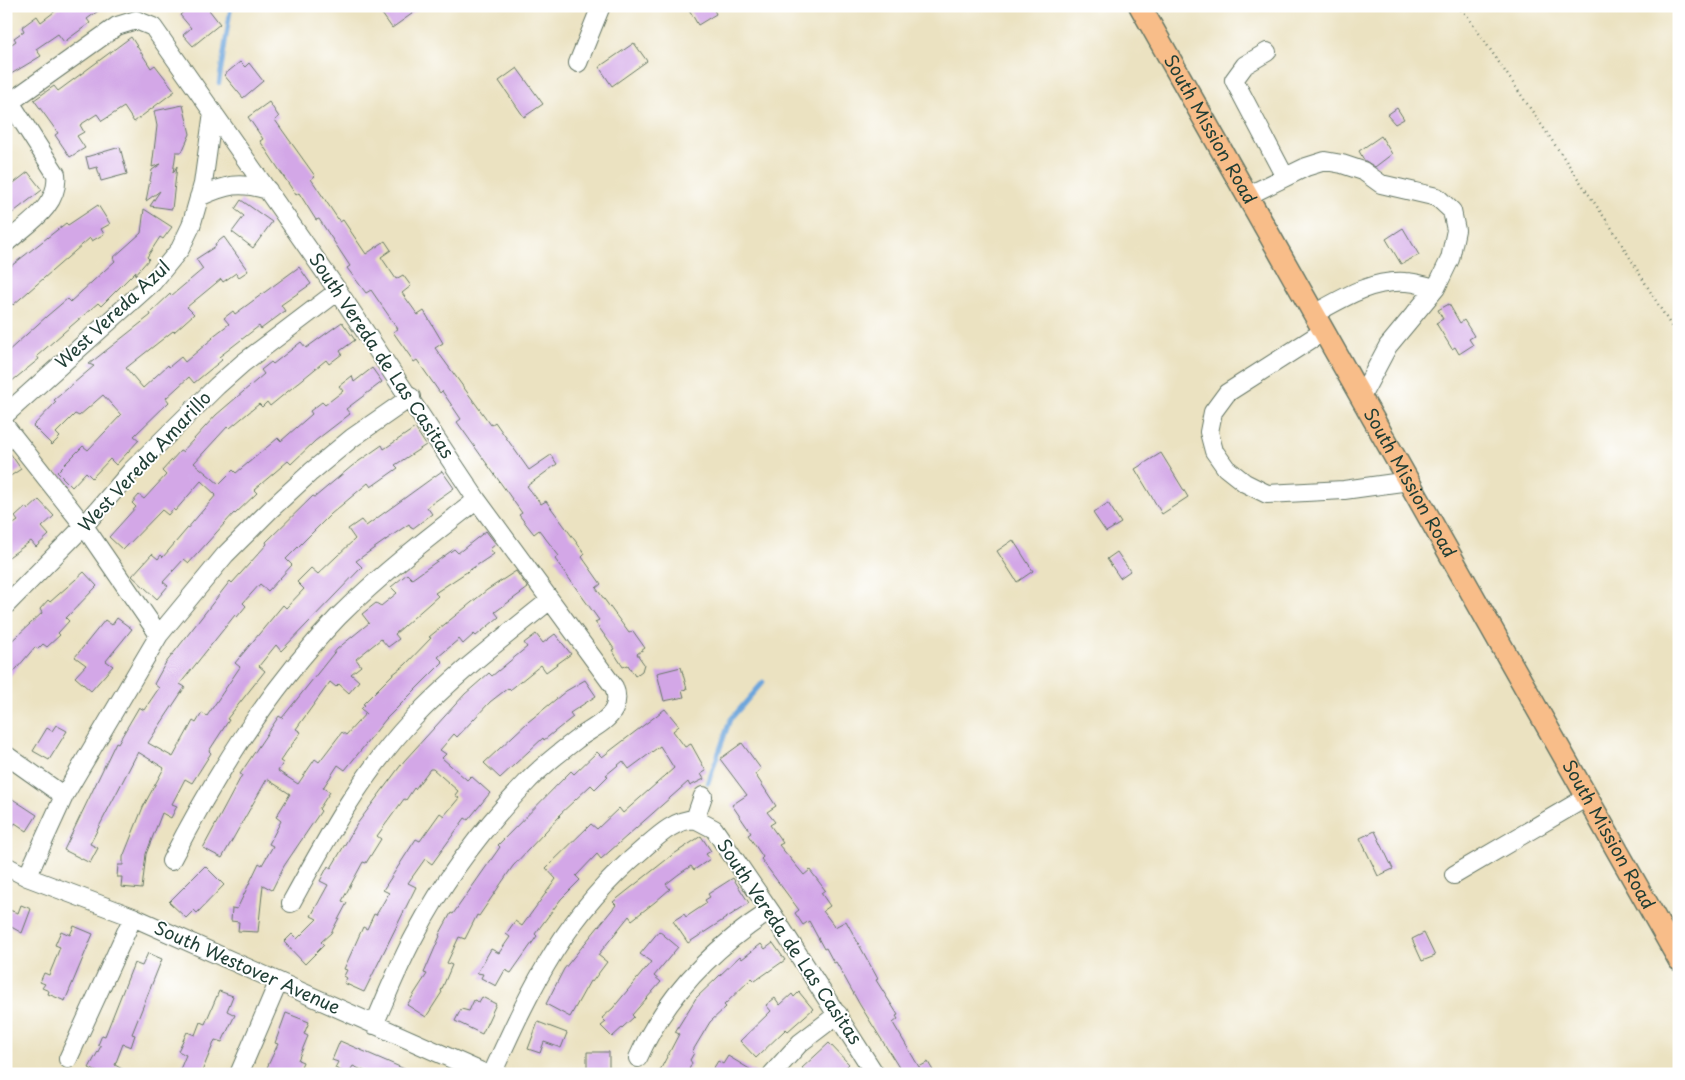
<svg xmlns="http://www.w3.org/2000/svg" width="1685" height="1080" font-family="'Playpen Sans',sans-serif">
<rect width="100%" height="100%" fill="#fff"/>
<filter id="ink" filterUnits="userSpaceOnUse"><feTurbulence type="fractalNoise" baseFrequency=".02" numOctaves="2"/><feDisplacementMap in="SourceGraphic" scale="10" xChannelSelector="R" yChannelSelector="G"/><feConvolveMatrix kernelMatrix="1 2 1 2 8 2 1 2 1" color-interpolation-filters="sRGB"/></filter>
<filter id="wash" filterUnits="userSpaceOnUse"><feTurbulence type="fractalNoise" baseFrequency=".0096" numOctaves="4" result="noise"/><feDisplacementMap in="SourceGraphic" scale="20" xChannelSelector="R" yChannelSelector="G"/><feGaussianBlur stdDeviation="1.12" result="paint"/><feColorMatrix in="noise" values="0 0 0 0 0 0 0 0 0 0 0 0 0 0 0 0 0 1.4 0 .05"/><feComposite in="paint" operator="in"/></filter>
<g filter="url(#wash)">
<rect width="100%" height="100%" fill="#ebe2c1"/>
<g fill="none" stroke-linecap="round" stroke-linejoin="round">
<path stroke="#6ca5db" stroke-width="4.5" d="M219,83L231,6
M708,783L730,720L763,682"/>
</g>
<g id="blocks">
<path fill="#d3a7e7" d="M62,6H105L87,19L90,23L64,42L58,34L36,49L41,56L6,77V48L16,41L14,38L24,31L22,27L37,16L41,22Z
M190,6H206L220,24L193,46L183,35L191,28L180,15Z
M386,6H423L392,28L380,11Z
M687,6H712L716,14L698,25Z
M131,37L151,68L155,65L175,91L134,122L124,107L102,121L97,114L80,125L84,132L77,136L85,148L70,157L55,135L58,133L34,100L54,86L58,91Z
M634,43L647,61L612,86L599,67Z
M240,62L245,67L249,63L263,81L243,98L224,75Z
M517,68L543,104L524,117L499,81Z
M269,102L279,117L275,120L315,176L311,179L340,222L343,220L366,254L385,241L391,250L381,257L396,279L403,275L411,286L402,293L418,315L424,311L443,343L435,348L491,425L495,422L529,470L551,455L557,464L527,486L541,504L546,501L585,554L582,557L601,584L596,588L629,633L633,631L645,648L637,654L644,664L642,671L635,676L628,665L623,667L612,650L614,649L610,643L595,622L599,620L555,559L559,556L539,530L534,534L519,515L522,513L457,422L461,419L442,391L440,393L417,360L414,362L393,332L398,329L371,290L366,293L347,268L350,266L319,219L316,220L299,193L296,195L260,141L263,139L248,117Z
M183,105L190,134L182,152H176L173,173L177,166L172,209L150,206L160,191L146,201L152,170L161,164L152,167L157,126L154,111Z
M1397,108L1404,119L1395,124L1387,115Z
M1381,136L1392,154L1375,167L1364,160L1359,151Z
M120,147L127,174L101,181L97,167L89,169L86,157Z
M28,172L42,190L6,218V189Z
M241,200L272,222L253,248L232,232L244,216L235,209Z
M98,205L110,224L101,229L104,234L92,241L90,238L13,305L6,298V270L66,223L68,225Z
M144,209L172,227L163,239L160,237L147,257L149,259L135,275L136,271L101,306L98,303L63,333L37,356L39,359L6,386V353L47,316L67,299L70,302L115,261L113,258L141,233Z
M1403,228L1419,255L1401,264L1386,239Z
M224,237L248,271L239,277L236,273L223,282L221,279L187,307L194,314L174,332L173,331L126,368L143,388L168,365L169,367L181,357L185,362L213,338L212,337L229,324L224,318L233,311L235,314L299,267L311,284L281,305L285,311L261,329L259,326L219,357L222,360L194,383L189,377L166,398L169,402L134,436L139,440L116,465L110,459L92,478L86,472L72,487L57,472L83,446L88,450L121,415L103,395L79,416L75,414L56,433L60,437L52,445L33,426L56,402L54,400L94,366L89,364L151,315L150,313L170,294L171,296L203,269L196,259L216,246L215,244Z
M1449,304L1460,323L1464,320L1474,336L1469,339L1473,345L1459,354L1455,347L1452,349L1436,323L1443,319L1438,310Z
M342,322L355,340L340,351L342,354L329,364L326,360L270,406L267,402L262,407L259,404L230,428L228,426L194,463L219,484L233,470L236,473L278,438L281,441L312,414L310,411L322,402L325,405L343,391L339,386L352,376L354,382L372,368L382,382L346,409L350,414L315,441L291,464L288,461L254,490L257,493L235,514L234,513L189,563L184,559L163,582L168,586L157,599L132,576L152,554L158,559L161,555L163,557L216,495L201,481L175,511L173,509L168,515L162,510L123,550L109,537L136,507L132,503L139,495L144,499L166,475L162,471L180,451L182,452L216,415L264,374L261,370L271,362L273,364L301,342L306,348Z
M415,428L426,445L395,465L398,468L371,487L368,483L331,514L286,559L292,565L268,591L260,584L243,603L246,606L237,617L235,615L180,684L185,687L148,743L173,757L193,721L196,723L202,713L207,716L240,667L235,663L283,605L286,608L304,589L297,582L311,568L318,574L355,539L348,529L361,520L366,526L442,471L454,488L427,507L432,514L412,529L409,524L400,530L356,561L362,567L281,651L276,645L259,666L265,671L227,719L229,720L209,751L211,753L192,783L185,779L172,804L177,806L171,818L162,813L146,854L142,889L121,887L122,877H117L118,865H123V857L143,807L164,768L138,752L90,844L98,848L90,863L64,850L116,742L118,743L139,707L144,710L159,688L154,684L165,664L230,581L232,583L267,544L266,542L313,496L315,497L352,466L382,445L384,449Z
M6,447L21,469L6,479Z
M1161,453L1188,497L1162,514L1135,469Z
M39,500L54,516L42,527L49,535L36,547L31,541L6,559V529L18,521L15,517L26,507L28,510Z
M1108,503L1121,523L1106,532L1093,513Z
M486,531L496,544L490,549L494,554L435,593L438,596L395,634L399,639L388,647L381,639L356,659L361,666L351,674L359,681L349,693L339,684L336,687L330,682L296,729L301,732L280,761L283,763L278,771L298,784L315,759L319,762L342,732L346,735L366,713L361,709L365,705L363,704L392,675L405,665L431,638L429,637L487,590L516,571L528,588L495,612L499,617L476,636L474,634L463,644L459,639L438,657L443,662L386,719L345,770L338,765L323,788L330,792L319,809L321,811L284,866L272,890L263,885L258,932L238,931L239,922L231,921L232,908L237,909L259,863L262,865L273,846L269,844L281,821L276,817L290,794L267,779L222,858L203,848L242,775L240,774L279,716L282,718L337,649L369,623L362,614L376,603L381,606L397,593L391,587L407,574L412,579L454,549L458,553Z
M1013,540L1033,571L1017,582L997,551Z
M1117,552L1130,571L1120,578L1107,559Z
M84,572L97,586L66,618L69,621L58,633L60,635L47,647L43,644L38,649L35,647L6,681V646L42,613L40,609L48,600L50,602Z
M117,618L132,629L106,661L113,666L91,691L75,677L86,665L75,657L105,620L112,625Z
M536,634L543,643L555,634L571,654L546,672L541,665L510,690L508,688L490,702L457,737L454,734L440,750L446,754L442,758L467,780L471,776L490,793L468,820L465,818L432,864L425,859L408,883L416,887L364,992L344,983L347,978L344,976L347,970L344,969L363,927L367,929L374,914L376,915L389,893L383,890L416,839L420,841L440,813L444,816L459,798L455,795L458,791L433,769H430L415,789L414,788L406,800L404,799L377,836L381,839L366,863L363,862L342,901L347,903L331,933L321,942L324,945L305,964L284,942L292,934L297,939L317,919L311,916L328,885L320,881L328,866L331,868L357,824L404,761L465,694L489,673L492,676L527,647L524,643Z
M681,667L687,689L682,690L684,697L664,701L657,673Z
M585,680L596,696L570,713L573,717L544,740L543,738L500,778L484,763L528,722L566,691Z
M665,709L679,726L673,731L685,747L691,744L706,771L701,774L704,779L690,786L688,782L601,859L597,854L576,876L580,880L561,899L535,934L537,936L511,973L505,970L496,986L481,978L483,974L477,973L491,949L499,953L510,937L506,934L515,921L522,926L556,879L546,868L591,824L597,829L619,808L623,813L674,768L660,746L629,769L623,761L606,775L608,776L595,789L591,785L559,815L560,816L513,866L479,916L477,915L465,939L459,937L447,963L452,965L441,991L442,992L426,1017L407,1005L427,974L424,973L440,936L439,935L451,913L453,914L500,847L498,845L571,771L574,774L597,752L602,757Z
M56,725L67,731L49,760L33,751L47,728L52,731Z
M742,743L761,769L755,774L776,806L767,812L775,822L770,825L783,843L779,845L804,875L810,870L825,890L821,893L830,906L823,911L835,927L846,921L878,979L876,980L898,1015L896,1016L898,1019L893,1023L919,1067L928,1062L935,1074H903L860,1005L836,962L834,963L826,948L824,949L809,921L803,925L795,913L799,910L761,859L763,857L748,835L751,833L732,805L747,795L720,759Z
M11,798L37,815L27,831L15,823L6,838V807Z
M1375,831L1393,869L1378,876L1360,838Z
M701,836L711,851L706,854L710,859L694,870L691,866L679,874L666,884L670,889L655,902L632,920L629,916L598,955L607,962L592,982L590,981L570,1017L546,1004L564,969L616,905L613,902L671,856Z
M205,866L224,885L197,913L194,910L186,918L169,902Z
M733,878L749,903L688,943L673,921L684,914L686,917L707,903L705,900L710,897L708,894Z
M21,905L31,909L22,933L6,924V909L18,913Z
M74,926L93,934L65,1001L48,994L49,991L42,988L45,984L40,982L44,973L49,975L54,963L60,947L55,945L61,931L70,935Z
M659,931L678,947L654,976L661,982L632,1015L634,1017L612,1037L601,1026L606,1022L602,1018L613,1008L651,962L640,954Z
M1424,933L1435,956L1422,961L1412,939Z
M773,943L785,960L755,981L752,978L724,1005L726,1007L710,1022L692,1052L694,1053L690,1060L692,1063L687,1074H658L679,1034L675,1032L696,998L740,956L742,959L761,944L765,949Z
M148,953L162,959L132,1034L135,1035L131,1047L123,1044L115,1065L131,1074H101L89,1068L101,1046L98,1045L102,1035L105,1036L134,963L142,966Z
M219,991L233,996L227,1011L235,1015L222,1042L215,1040L201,1074H178L186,1055L178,1051L187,1032L195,1035L200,1022L205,1024Z
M799,992L813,1009L788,1031L786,1029L756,1058L740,1041L771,1011L766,1005L775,998L780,1005L792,994L794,997Z
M482,997L496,1004L482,1034L455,1021L461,1009L469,1011L474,1000L479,1002Z
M286,1013L309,1022L304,1034L308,1036L298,1060L303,1062L298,1074H264L278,1044L275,1043Z
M538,1022L567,1033L561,1048L544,1042L540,1053L528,1049Z
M340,1041L370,1054L416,1074H371L353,1066L348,1074L335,1068L338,1062L332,1060Z
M829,1043L849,1064L839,1074H807L802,1068Z
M587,1052H609V1074H587Z
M728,1056L758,1074H710L718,1061L723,1064Z"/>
</g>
</g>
<g filter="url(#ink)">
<use href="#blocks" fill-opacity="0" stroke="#667765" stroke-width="1"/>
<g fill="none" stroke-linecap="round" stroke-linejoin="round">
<g stroke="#667765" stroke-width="20">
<path id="minor" d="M1267,52L1245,65L1234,80L1285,177
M578,63L601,6
M6,105L117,26L136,20L153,27L338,291L477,500L614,687C617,694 617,702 614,709C607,723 587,731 576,740C559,753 541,767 527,782C482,829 445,878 415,935C399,964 387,995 374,1025
M1247,196L1306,167L1325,161L1342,164L1363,171L1381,184L1437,197L1452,211L1456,230L1450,259L1436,288L1388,346L1361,397
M199,197C226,185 239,181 268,190
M6,243C27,224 60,206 56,174L10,102
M1314,314C1343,298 1371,280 1405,282C1415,282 1426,286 1436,288
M1324,331L1227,393L1213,412L1209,432L1214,451L1226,468L1245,483L1267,494L1344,490L1409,481
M6,414L153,282L180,249L191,226L203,184L213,112
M6,427L84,526L159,635
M6,605L84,526L132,470L217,386L243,363L338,291
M6,755L64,796
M695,819L703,796
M171,861C216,773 269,689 338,617C381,574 429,537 477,500
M6,866L27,877L133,917L486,1074
M1454,875L1587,797
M27,877L64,796L159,635L225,555L271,509L311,472L352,438L411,397
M291,903C326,839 362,773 412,720C454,675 503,638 550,600
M638,1058C666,996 713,948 770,911
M68,1059L133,917
M239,1074L278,983
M492,1074C533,983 566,914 643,849C658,836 674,820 695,819L714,829L773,915L875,1074
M772,1074L800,1043L838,1014"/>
</g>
<g stroke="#667765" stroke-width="24">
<g id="major">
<path id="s1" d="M1140,6L1679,960"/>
</g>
</g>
<path stroke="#667765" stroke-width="2.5" stroke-dasharray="1 4" stroke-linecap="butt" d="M1457,6L1466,14L1615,233L1679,339"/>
<use href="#minor" stroke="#fff" stroke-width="18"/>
<use href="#major" stroke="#f8bd89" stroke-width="21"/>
</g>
</g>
<g text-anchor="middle" stroke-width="4" stroke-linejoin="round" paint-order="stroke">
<g font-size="18" fill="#1f3d34" stroke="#fff">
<text dy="6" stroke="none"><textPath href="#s1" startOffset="142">South Mission Road</textPath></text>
<text transform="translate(113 315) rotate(-43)" y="6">West Vereda Azul</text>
<text transform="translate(381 356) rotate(56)" y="6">South Vereda de Las Casitas</text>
<text transform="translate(145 462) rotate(-47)" y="6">West Vereda Amarillo</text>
<text dy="6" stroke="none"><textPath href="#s1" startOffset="548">South Mission Road</textPath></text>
<text dy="6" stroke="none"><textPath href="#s1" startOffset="952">South Mission Road</textPath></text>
<text transform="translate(789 942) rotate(56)" y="6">South Vereda de Las Casitas</text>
<text transform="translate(247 968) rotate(24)" y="6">South Westover Avenue</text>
</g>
</g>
<rect width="1685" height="1080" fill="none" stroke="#fff" stroke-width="25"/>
</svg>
